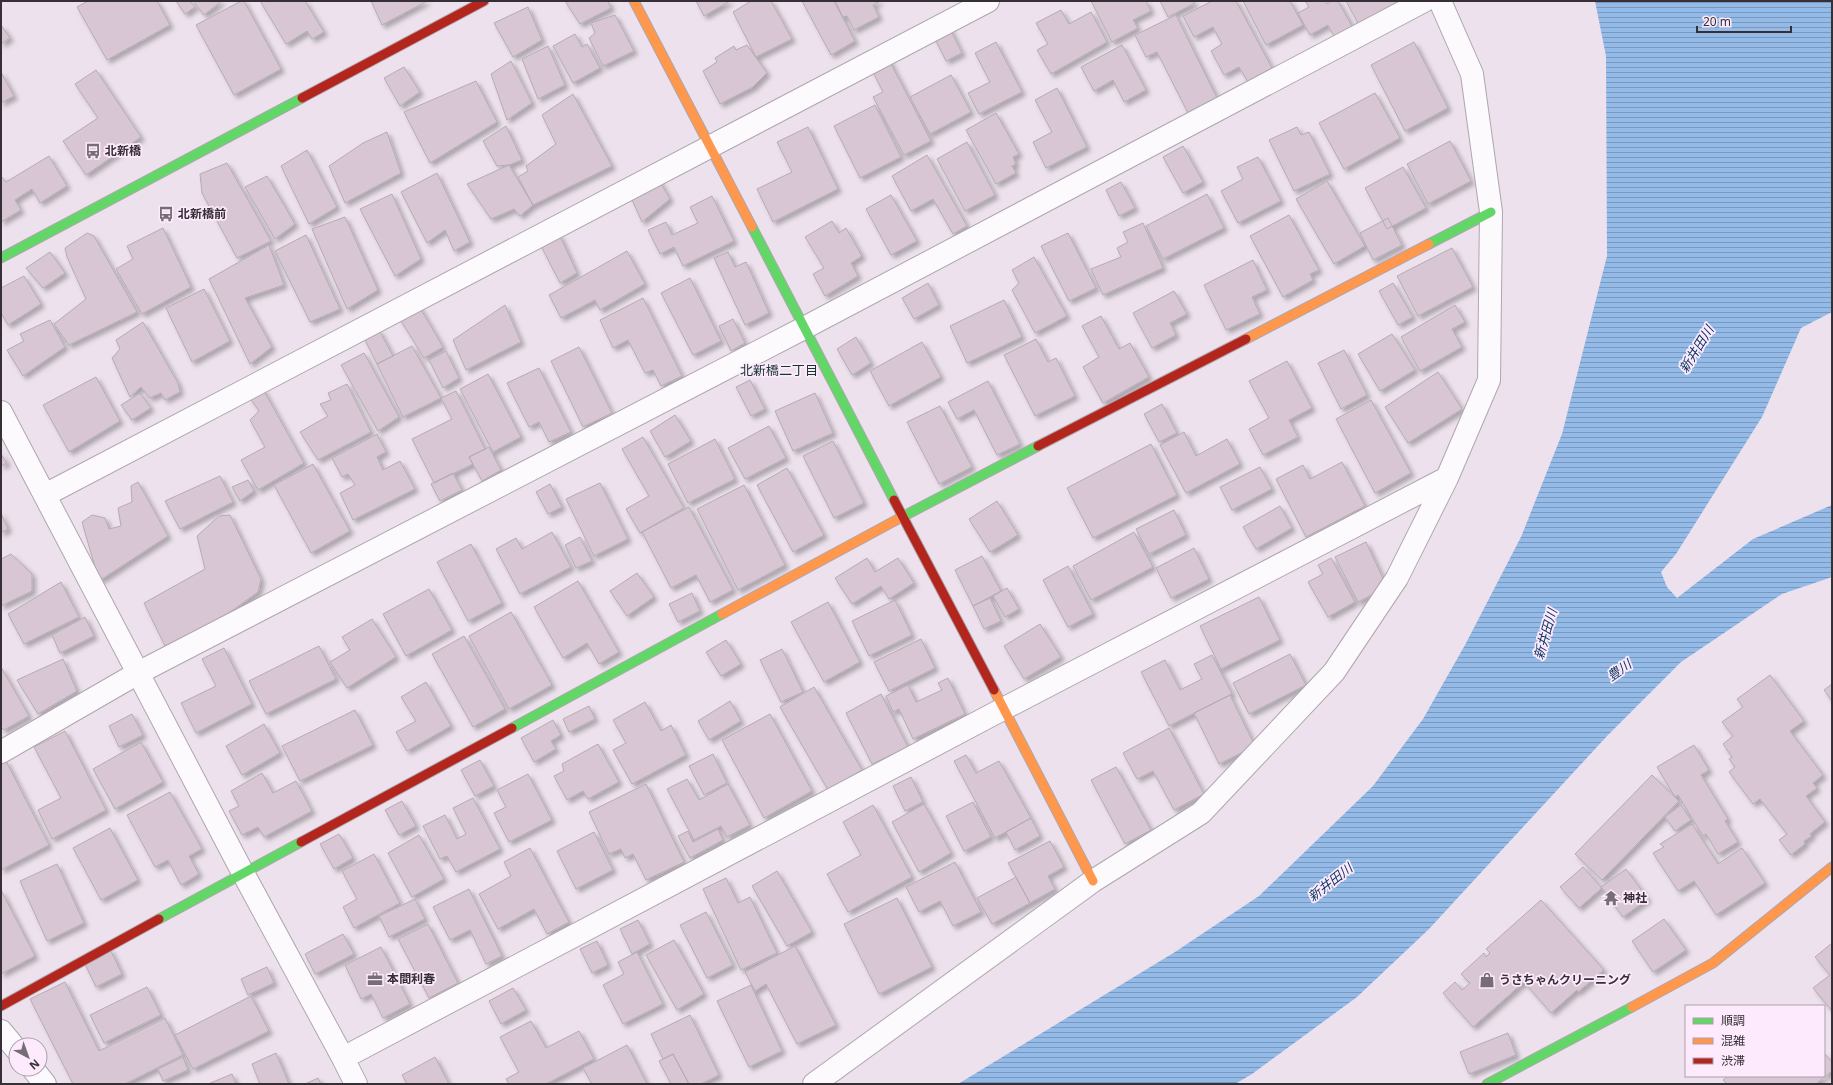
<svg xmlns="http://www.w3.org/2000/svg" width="1833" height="1085" font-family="'Noto Sans','Noto Sans JP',sans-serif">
<defs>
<pattern id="water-rules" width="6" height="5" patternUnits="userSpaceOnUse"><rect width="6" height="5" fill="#94bae8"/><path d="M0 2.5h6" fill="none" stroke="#7a98bd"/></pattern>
<filter id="shadow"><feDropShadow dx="3.5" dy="3.5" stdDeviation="2" flood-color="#0004"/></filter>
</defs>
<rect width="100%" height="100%" fill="#ece1ec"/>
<path fill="url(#water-rules)" d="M1595,1H1832V312L1801,328L1762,417L1676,554L1661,572L1667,587L1677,598L1753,539L1832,505V577L1782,594L1681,662L1607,736L1429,929L1357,997L1252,1074L1235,1084H958L1175,952L1259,896L1373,786L1423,719L1465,645L1521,537L1562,434L1607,256L1606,56Z"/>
<path fill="#d8c6d4" stroke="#b5acb3" filter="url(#shadow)" d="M88,1H157L170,25L107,60L77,7Z
M176,1H190L195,7L185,14Z
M193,1H222L204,15Z
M241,1H244L281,69L234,95L196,25Z
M260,1H305L324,32L312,39L307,31L286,44Z
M371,1H427L382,25Z
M565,1H608L611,8L580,24Z
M696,1H730L704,16Z
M751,1H771L792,39L756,57L733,12Z
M802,1H834L855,41L831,55Z
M835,1H880L873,5L879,17L854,30L847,16L843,17Z
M1091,1H1146L1151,11L1133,20L1138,28L1112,42Z
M1160,1H1194L1195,3L1168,17Z
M1212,1H1236L1272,68L1248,82L1239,67L1224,75L1211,51L1222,44L1213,27L1194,37L1183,16Z
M1243,1H1290L1303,25L1266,45Z
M1305,1H1326L1327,4L1332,1H1338L1353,28L1335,38L1328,25L1310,35L1298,13L1309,7Z
M1346,1H1404L1359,25Z
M528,7L542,40L513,57L494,23Z
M1061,10L1069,24L1091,12L1107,42L1051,74L1037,50L1048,44L1036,23Z
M615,15L634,51L603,66L589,38L595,33L591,23Z
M1176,15L1218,100L1189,115L1157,52L1146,57L1135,35Z
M1,25L10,38L1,44Z
M949,27L962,53L946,61L933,35Z
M575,34L582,47L587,44L600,68L573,83L553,46Z
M996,42L1022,92L979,114L968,93L990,82L975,53Z
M1414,42L1448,108L1405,131L1371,65Z
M747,45L767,73L753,87L720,104L703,71L717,62L715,58L734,46L736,50Z
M1122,45L1146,90L1124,102L1113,80L1094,91L1081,67Z
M548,46L565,85L538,99L522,59Z
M887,56L931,141L904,155L873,97L883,92L870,66Z
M511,61L532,103L507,120L491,74Z
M404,67L420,92L400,106L384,78Z
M96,70L141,137L86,175L63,141L98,118L75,84Z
M1,72L14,96L1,103Z
M951,75L971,112L930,134L910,97Z
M476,81L497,122L430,163L404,112Z
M1057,88L1087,147L1046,168L1033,142L1052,132L1035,100Z
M1375,93L1400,138L1344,169L1319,123Z
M573,94L612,166L533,205L518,177L528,171L526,166L556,144L542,115Z
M875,105L901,157L860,178L834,126Z
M996,113L1019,154L1013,157L1016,164L1012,166L1016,173L996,184L966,130Z
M506,126L522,160L509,165L497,166L483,141Z
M808,127L838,189L773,222L757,189L792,172L777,142Z
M1297,127L1301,135L1309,132L1330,174L1294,191L1269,140Z
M387,132L401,173L345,203L329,166L363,143Z
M1450,141L1471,181L1428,204L1407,164Z
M967,142L995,195L965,211L937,159Z
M1183,146L1203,182L1183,193L1163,157Z
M307,150L337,207L309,224L281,166Z
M927,155L967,226L953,234L933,199L911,211L892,176Z
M49,156L67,186L40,203L32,189L15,200L21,210L1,222V176L6,182Z
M1258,157L1281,201L1238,223L1221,191L1243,179L1237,167Z
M227,163L271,241L237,258L202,193L200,174Z
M509,165L533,205L520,216L514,209L491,219L467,184Z
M1403,167L1426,208L1387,229L1365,188Z
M437,173L470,242L454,251L445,230L427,243L401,192Z
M656,175L670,199L642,222L629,193Z
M267,176L295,224L275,239L245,187Z
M1327,181L1365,246L1334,264L1296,199Z
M1121,182L1135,208L1119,216L1106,190Z
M392,194L421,259L395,276L360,209Z
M1207,194L1224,228L1163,259L1146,226Z
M891,195L917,241L891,255L866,209Z
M712,196L734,241L683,266L674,247L660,254L648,230L666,222L672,235L698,223L690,207Z
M1289,215L1319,270L1310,274L1313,280L1283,297L1250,236Z
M345,217L378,290L347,309L312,229Z
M1388,218L1402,245L1373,260L1360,233Z
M832,221L839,233L846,228L862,256L851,263L858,276L825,296L813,274L824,268L805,237Z
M1143,223L1163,268L1103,295L1091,269L1121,257L1117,248L1128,242L1123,232Z
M163,228L191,287L142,314L116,269L133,259L127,246Z
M87,233L94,236L137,312L69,345L54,324L86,299L67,257L65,248Z
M1068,233L1096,288L1069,301L1041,246Z
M559,234L577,273L560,283L540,244Z
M306,235L340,309L310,322L275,251Z
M269,245L284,285L245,298L272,347L250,364L209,279Z
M1452,248L1473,287L1418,316L1397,276Z
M627,251L645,284L600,310L595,300L561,318L549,295Z
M50,252L65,273L43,288L26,268Z
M728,252L735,267L746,262L769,313L745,325L714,258Z
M1034,257L1067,316L1035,333L1012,290L1019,283L1012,270Z
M1253,260L1267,290L1252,297L1260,314L1226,330L1204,285Z
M24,276L41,304L8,325L1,313V288Z
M690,278L721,341L693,355L661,293Z
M928,283L939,305L914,319L902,298Z
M1393,283L1413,317L1398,325L1379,291Z
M204,289L230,341L192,362L166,308Z
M1174,291L1187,314L1170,323L1176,335L1152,348L1133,313Z
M643,298L682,376L661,386L653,370L645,373L628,340L613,348L600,320Z
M1004,300L1022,337L967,363L950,326Z
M505,305L521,342L466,370L453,340Z
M1455,305L1465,322L1452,329L1462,347L1420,371L1401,337Z
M419,306L443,347L424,358L398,316Z
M1101,316L1119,349L1130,343L1149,377L1103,403L1083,367L1099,357L1082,326Z
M733,319L745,343L731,351L719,326Z
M50,320L65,347L23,376L7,350L24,341L20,334Z
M143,322L178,383L180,392L165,400L161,393L150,398L141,387L130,397L112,358L120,349L116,340Z
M379,330L393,356L377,364L364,338Z
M1392,334L1415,370L1380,391L1358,354Z
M856,337L871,363L852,375L837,349Z
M1036,339L1048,362L1056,358L1075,396L1035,416L1004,355Z
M922,342L941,377L889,406L870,371Z
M412,346L441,398L403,417L377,364Z
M579,347L612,413L583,427L551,361Z
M1344,350L1367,395L1341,409L1318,363Z
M446,351L459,378L443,388L429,360Z
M364,353L399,417L378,431L341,365Z
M1287,361L1312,408L1289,420L1298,437L1263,455L1249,429L1269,418L1249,381Z
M539,368L571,432L549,442L539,422L529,427L507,383Z
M1438,372L1462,409L1408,443L1385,407Z
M488,374L521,437L493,452L460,389Z
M96,377L120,421L69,452L43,405Z
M750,380L765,409L751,416L736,387Z
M988,381L1020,444L997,455L974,410L957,419L948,402Z
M347,384L371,432L318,460L300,432L328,416L320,404L331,400L328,393Z
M263,389L304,463L258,490L241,460L265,447L250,420L259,411L248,395Z
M456,391L485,449L469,457L473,464L434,483L412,439L452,419L441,398Z
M140,393L151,408L132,420L121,405Z
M815,393L833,433L793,451L775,411Z
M1371,400L1411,473L1375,493L1336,419Z
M1162,404L1177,433L1159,442L1144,414Z
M940,406L972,467L939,484L907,422Z
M675,415L691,441L665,457L650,431Z
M769,426L786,458L745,479L728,448Z
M1184,432L1196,456L1227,439L1240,464L1186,493L1160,445Z
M377,434L386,452L377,457L383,470L400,461L415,489L353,520L340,493L355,485L348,474L342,477L332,458Z
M643,437L684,508L640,533L626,509L649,496L622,449Z
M715,439L735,479L688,503L668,464Z
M833,441L864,503L834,518L803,456Z
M1151,444L1177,495L1093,538L1067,488Z
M489,447L501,470L482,481L469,457Z
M1,454L7,463L1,466Z
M1342,462L1365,506L1306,537L1276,479L1303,465L1310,479Z
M313,464L350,531L311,553L274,485Z
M1260,467L1272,489L1232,510L1220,487Z
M787,468L824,535L793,552L757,485Z
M453,473L462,490L440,501L431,484Z
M220,476L233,502L180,529L165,501Z
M248,480L254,491L240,501L232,487Z
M138,482L168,536L99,581L82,522L92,515L105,518L109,529L121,526L118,508L132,502L131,486Z
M600,483L628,539L594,556L566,499Z
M550,484L562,507L548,514L536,492Z
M744,485L785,565L738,590L697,509Z
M997,501L1018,535L990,552L969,519Z
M1280,506L1292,528L1256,549L1243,527Z
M689,507L733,590L710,602L696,575L671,588L642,532Z
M1174,510L1186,535L1149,554L1136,529Z
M1,513L8,529L1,533Z
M230,515L261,579L258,592L229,613L187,637L165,646L144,603L205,569L197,536L219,516Z
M552,532L571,567L520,594L496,549L516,538L522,549Z
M1134,532L1153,567L1091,600L1073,566Z
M580,537L592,561L576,568L565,545Z
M1366,542L1387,587L1358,602L1335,557Z
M471,544L502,603L468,621L437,562Z
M1194,548L1209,579L1171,598L1156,568Z
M11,554L32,574V591L1,606V559Z
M982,556L1001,591L973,606L955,570Z
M867,558L875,572L898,558L914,583L889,599L881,586L852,604L835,578Z
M1331,558L1355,602L1328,617L1308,582L1323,574L1318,565Z
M1068,566L1093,614L1068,627L1043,580Z
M637,573L654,597L627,616L610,591Z
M578,581L619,652L599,664L587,643L563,658L534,607Z
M61,582L79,617L24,644L8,614Z
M1007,588L1019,609L1005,617L993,596Z
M429,589L452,630L406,656L383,614Z
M692,593L700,611L678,622L669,604Z
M1259,597L1280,640L1221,669L1200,626Z
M990,598L1001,621L984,629L973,606Z
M895,600L912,635L869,656L852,621Z
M828,602L860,662L824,682L791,622Z
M511,612L552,685L509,709L469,636Z
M85,617L94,636L60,653L52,635Z
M372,619L396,657L347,688L330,662L350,650L342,637Z
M1040,624L1061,657L1024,679L1004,646Z
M464,636L505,709L473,727L432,654Z
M921,639L935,668L889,691L874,662Z
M726,640L741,664L721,676L706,652Z
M319,646L336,679L266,714L249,681Z
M224,648L252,704L196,733L181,703L216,686L202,659Z
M782,649L803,692L781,702L760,660Z
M1290,654L1306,685L1249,714L1233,683Z
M1212,655L1232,694L1169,726L1141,672L1165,660L1180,690L1202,679L1194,664Z
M63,659L77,691L38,714L17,680Z
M1,667L29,716L4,730L1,727Z
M1770,675L1804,721L1790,731L1823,775L1813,783L1817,788L1806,796L1825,822L1810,834L1812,836L1804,841L1805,844L1791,855L1779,840L1787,834L1760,799L1753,804L1729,772L1735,767L1729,759L1732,757L1723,744L1733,736L1722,722L1743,707L1737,699Z
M948,678L965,714L913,739L899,709L893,712L886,696L908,685L916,702L942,690L938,683Z
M426,682L451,726L407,751L396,732L416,721L401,697Z
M1832,684V701L1824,690Z
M814,687L862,770L828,790L780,707Z
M881,694L908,747L872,764L846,713Z
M1230,695L1255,746L1219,764L1194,713Z
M730,701L741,721L709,740L698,721Z
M645,702L661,731L671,725L686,755L632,784L613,750L626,743L613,720Z
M589,706L595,719L569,732L563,719Z
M355,710L373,745L300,781L282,746Z
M132,714L143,735L119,747L109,726Z
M770,714L812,791L764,818L722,740Z
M553,720L561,735L551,741L556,749L534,762L521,738Z
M264,724L280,753L242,775L226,746Z
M1169,728L1204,794L1174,810L1153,771L1137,779L1123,753Z
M65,731L106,810L52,839L38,810L61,798L34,747Z
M141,742L163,782L115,809L93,769Z
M598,744L619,782L588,799L583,791L567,800L554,776L564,771L562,764Z
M1694,745L1709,770L1701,775L1728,819L1725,821L1738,842L1718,854L1706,834L1703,836L1678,795L1675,797L1657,767Z
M713,754L727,783L704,795L689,766Z
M966,755L976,773L999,761L1031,818L995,838L954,761Z
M480,760L494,786L475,796L461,770Z
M6,761L49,845L1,870V763Z
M1116,767L1151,830L1125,844L1091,780Z
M262,773L273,793L296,781L312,811L264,837L258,827L242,835L229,811L239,806L231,791Z
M528,774L552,820L509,842L494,813L506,807L497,790Z
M1652,775L1679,801L1602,880L1575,854Z
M911,777L923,802L905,811L893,786Z
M687,779L699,800L728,784L750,825L727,837L721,826L694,840L667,789Z
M646,784L684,862L646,880L633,854L625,858L621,849L609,854L589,812Z
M170,792L202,849L189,856L199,874L181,885L168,860L155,867L127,815Z
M473,798L500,849L456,872L447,856L440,859L423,826L445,815L457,839L466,834L453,808Z
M402,801L416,826L399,835L385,810Z
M973,802L991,837L964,851L946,816Z
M924,804L951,853L919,872L892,822Z
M873,805L912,877L848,912L827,874L861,855L843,822Z
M1681,805L1691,820L1675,831L1665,817Z
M1031,818L1040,836L1015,850L1006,832Z
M1692,824L1718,864L1742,848L1765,883L1716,915L1694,881L1678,891L1653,853L1664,847L1660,844Z
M110,828L138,880L101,900L73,848Z
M718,829L723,840L690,858L678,836L688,831L693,842Z
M594,832L613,870L576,889L557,851Z
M339,834L353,858L334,869L320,844Z
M419,835L444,879L412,897L388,853Z
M1050,841L1064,867L1048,876L1055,889L1030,903L1008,863Z
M530,848L569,922L547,934L534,909L498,929L479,894L511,876L504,862Z
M374,854L400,903L354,928L343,907L357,899L342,871Z
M955,862L981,912L953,926L940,901L919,912L906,887Z
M57,864L84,923L47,941L20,881Z
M1583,867L1602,888L1579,908L1560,887Z
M1626,869L1648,899L1623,917L1601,887Z
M777,871L812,932L787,946L752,886Z
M1016,877L1030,903L992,924L977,898Z
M726,878L738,903L750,897L777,953L741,970L703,889Z
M469,889L502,956L486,964L470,930L450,940L433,907Z
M1,890L35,956L1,974Z
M897,898L932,967L879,994L844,924Z
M415,899L425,919L389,937L379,916Z
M1541,900L1604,970L1578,992L1577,990L1551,1013L1524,982L1473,1027L1443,993L1455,982L1462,990L1470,983L1461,974L1484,953L1486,957L1490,953L1486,949Z
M706,912L733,965L707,978L680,925Z
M1664,919L1686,950L1653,972L1632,941Z
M638,920L650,944L632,954L620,929Z
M428,924L458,983L429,998L398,939Z
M343,934L354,954L315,974L305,954Z
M674,940L704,994L677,1010L646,955Z
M597,941L608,965L592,973L580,949Z
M1832,943V1011L1813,988L1830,975L1815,957Z
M795,946L836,1025L797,1044L766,984L755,991L745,972Z
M381,947L410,1004L383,1018L371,994L361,999L345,965Z
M110,949L122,974L96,987L84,962Z
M637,952L663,1004L623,1024L603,985L624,974L618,962Z
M267,967L274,983L248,995L241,979Z
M65,982L99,1051L165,1018L183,1055L125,1084H73L30,999Z
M751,985L782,1051L749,1067L717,1001Z
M147,987L161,1015L104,1043L90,1015Z
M513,988L526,1010L501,1024L489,1001Z
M251,996L269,1031L193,1069L175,1035Z
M690,1015L719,1075L701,1084H689L673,1054L663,1059L651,1034Z
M531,1021L546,1048L579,1031L594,1059L546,1084H509L506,1079L519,1072L500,1037Z
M1508,1033L1516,1055L1469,1074L1460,1052Z
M627,1045L647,1084H592L583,1068Z
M276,1053L289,1084H260L252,1064Z
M1824,1053L1832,1062V1071L1816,1084H1727L1723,1080L1728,1076H1824Z
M673,1054L689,1084H671L659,1061Z
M183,1057L188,1070L163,1081L158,1069Z
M435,1057L449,1084H407L402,1075Z
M232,1074L236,1084H208Z
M318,1078L321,1084H305Z"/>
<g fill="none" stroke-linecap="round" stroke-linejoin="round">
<g stroke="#aea7ae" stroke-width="24">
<path id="street" d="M1,412L243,873L343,1058L356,1084
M45,495L988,1
M1,752L138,673L804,328L1424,1
M1,1031L16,1049
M343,1058L1003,709L1447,478
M33,1069L45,1084
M814,1084L1093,881L1201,813L1334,672L1397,578L1447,478L1489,380L1491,212L1472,74L1440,1"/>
</g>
<g stroke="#aea7ae" stroke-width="11">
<path id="fast" d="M752,227L894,500
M1429,244L1491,212
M1,258L302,98
M900,518L1038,446
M512,728L722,614
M159,919L301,842
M1487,1084L1632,1007"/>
</g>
<g stroke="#aea7ae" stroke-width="11">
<path id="slow" d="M634,1L752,227
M1246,339L1429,244
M722,614L900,518
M994,690L1093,881
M1632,1007L1713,963L1832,867"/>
</g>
<g stroke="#aea7ae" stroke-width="11">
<path id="jam" d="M302,98L484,1
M1038,446L1246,339
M894,500L994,690
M301,842L512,728
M1,1006L159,919"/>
</g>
<use href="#street" stroke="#fcfafc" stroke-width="22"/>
<use href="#fast" stroke="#63d668" stroke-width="9"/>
<use href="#slow" stroke="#ff974d" stroke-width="9"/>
<use href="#jam" stroke="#b3261e" stroke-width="9"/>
</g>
<defs>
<g id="bus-bare" transform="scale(1.2)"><path d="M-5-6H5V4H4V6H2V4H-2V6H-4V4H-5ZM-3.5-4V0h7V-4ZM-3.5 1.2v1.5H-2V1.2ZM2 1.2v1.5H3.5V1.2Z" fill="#766d76" stroke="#fdeafd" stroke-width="2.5" paint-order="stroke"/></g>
<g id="temple-bare" transform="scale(1.2)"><path d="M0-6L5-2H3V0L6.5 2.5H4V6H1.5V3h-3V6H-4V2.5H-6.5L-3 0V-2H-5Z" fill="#766d76" stroke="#fdeafd" stroke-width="2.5" paint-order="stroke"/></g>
<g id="office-bare" transform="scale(1.2)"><path d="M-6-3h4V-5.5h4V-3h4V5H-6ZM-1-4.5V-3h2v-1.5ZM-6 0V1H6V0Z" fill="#766d76" stroke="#fdeafd" stroke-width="2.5" paint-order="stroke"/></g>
<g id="shop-bare" transform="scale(1.2)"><path d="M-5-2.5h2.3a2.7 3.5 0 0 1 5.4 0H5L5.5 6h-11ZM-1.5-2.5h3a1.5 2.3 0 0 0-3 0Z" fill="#766d76" stroke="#fdeafd" stroke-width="2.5" paint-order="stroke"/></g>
</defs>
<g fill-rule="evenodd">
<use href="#bus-bare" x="93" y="151"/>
<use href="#bus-bare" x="166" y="214"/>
<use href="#temple-bare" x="1611" y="898"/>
<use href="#office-bare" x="375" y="979"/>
<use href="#shop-bare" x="1487" y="980"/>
</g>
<g text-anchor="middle" stroke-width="3.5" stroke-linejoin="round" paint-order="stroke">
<g font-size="12" font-weight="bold" fill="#362f36" stroke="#fdeafd" text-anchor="start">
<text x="105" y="155">北新橋</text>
<text x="178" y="218">北新橋前</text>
<text x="1623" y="902">神社</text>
<text x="387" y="983">本間利春</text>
<text x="1499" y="984">うさちゃんクリーニング</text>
</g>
<g font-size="13" font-style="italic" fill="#08345b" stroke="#fdeafd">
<text transform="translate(1696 349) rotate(-58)" y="5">新井田川</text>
<text transform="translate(1545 634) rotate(-74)" y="5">新井田川</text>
<text transform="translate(1619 670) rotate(-35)" y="5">豊川</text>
<text transform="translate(1330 882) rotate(-38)" y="5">新井田川</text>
</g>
<g font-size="13" fill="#15352f" stroke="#fdeafd">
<text x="779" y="375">北新橋二丁目</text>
</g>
</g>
<rect width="1833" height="1085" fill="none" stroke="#362f36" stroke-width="4"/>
<rect x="1685" y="1005" width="140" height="72" fill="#fdeafd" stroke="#ad9fad"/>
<rect x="1693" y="1018" width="20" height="6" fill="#63d668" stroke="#ad9fad"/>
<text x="1721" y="1025" font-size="12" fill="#362f36">順調</text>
<rect x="1693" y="1038" width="20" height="6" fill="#ff974d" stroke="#ad9fad"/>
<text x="1721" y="1045" font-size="12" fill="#362f36">混雑</text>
<rect x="1693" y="1058" width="20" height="6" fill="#b3261e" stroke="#ad9fad"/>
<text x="1721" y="1065" font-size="12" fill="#362f36">渋滞</text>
<g transform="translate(28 1057) rotate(139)"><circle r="19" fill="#fdeafd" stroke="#ad9fad"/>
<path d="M0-3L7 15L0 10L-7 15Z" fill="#766d76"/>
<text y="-6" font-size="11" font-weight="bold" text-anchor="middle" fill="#362f36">N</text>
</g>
<path d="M1697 26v6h94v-6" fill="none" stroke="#362f36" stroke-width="2"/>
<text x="1703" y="26" font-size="12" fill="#362f36" stroke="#fdeafd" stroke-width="3" paint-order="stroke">20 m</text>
</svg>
